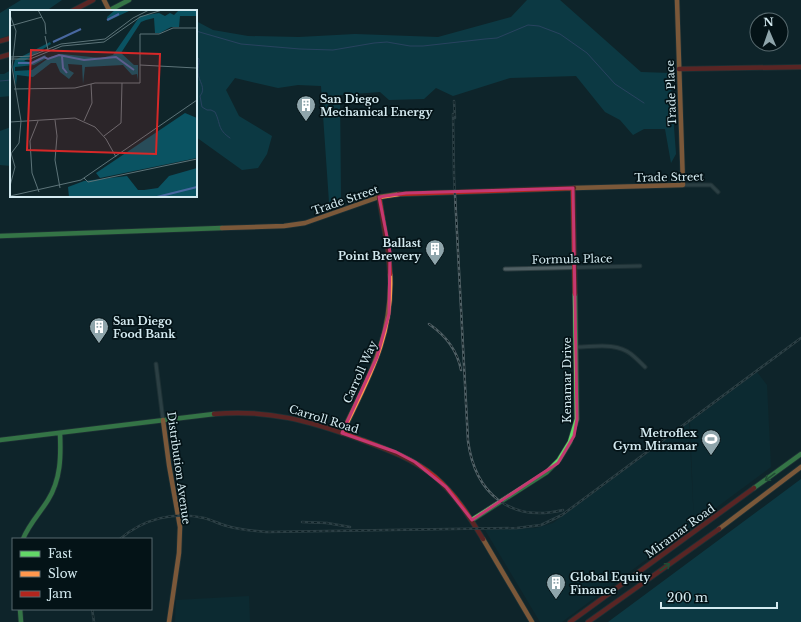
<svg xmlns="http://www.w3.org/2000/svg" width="801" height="622" font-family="'Libre Baskerville',serif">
<rect width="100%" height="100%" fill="#0e252a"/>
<path fill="#0b313a" d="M757,372L767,385L771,467L562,622H540L485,530L536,528L553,523L689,422L694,524L690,422Z
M249,596L250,622H175L176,600Z"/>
<path fill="#0a5362" d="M21,0H62L46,11H11V35L0,43V13Z
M527,0H560L641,72L670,73L676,154L671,163L665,129H644L633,135L620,120L605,112L576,76L510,78L453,96L436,88L424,99L389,100L380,92L340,95L341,198L329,202L321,86L298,85L278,88L235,78L226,90L239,116L272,136L267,154L258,168L242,170L196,137V21L213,30L248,36L299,37L355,34L438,37L511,17Z
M11,70V96L0,97V74H4Z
M11,127V166L0,165V131Z
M801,479V622H608Z"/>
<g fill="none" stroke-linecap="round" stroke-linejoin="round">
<path stroke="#4868a0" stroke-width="1" d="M196,31L241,44L300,49L333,50L374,43L387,42L410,46H423L485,39L497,38L528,25L539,26L560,34L587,53L615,84L644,103
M196,56L199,59C199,64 198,67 198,72C198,81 207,88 200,96L202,107L207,110H211L215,112C221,124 217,129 230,138
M0,81L11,80"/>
<g stroke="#2f3f42" stroke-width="5">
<path id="street" d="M683,185H711L718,192
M505,269L640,266
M576,347C594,347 616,342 631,354C636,358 641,363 645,367
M156,364L163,420"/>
</g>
<g stroke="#2f3f42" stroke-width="6">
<path id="fast" d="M108,11L129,0
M0,236L222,228
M0,440L214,414
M754,488L801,454
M472,520L547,472L559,460L570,442L577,419L575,294
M23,539C29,524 40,513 48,500C61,479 61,456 60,433
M20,609L21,622"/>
</g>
<g stroke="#2f3f42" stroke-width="6">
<path id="slow" d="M104,0L109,10
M574,188L683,185L677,0
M222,228L284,226L305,223L379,197L399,194
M163,420L169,465L180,527L179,553L169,622
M342,433C368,378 393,337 390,274
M719,529L801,467
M483,539L532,622"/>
</g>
<g stroke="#2f3f42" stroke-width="6">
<path id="jam" d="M72,11L93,0
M0,41L11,38
M0,57L11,54
M679,69L801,67
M573,188L575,294
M399,194L574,188
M379,197L388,251L390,274
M214,414C267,409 310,421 359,439C386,449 412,458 435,477C455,494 469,516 483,539
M570,622L754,488
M588,622L719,529"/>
</g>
<use href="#street" stroke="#4f5f63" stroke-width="3"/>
<use href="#fast" stroke="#63d668" stroke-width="4.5"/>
<use href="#slow" stroke="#ff974d" stroke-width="4.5"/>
<use href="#jam" stroke="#b3261e" stroke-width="4.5"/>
<g stroke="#516166" stroke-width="2.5">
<path id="rail" d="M454,101L455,118
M453,114L454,176L468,441C475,493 510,523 563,510
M429,324C445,335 457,349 461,370
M302,522L327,523L350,527
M120,539C143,519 174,511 204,518C212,520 219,524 227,526C240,530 254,531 267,532L517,528L541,525L562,515L801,338
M92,609L94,622"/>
</g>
<use href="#rail" stroke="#041317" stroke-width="1" stroke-dasharray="3" stroke-linecap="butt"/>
</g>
<defs><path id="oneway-shaft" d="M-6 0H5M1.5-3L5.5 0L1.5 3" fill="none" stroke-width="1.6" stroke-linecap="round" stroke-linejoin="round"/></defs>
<g stroke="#387e44">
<use href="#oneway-shaft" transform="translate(770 477) rotate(144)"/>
<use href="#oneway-shaft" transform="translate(665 567) rotate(-36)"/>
</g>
<path d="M0 0H801V622H0ZM573,188L577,419L574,436L558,463L472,520L446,487L415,462L396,452L342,433L377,357L389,314L390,252L379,197L406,193Z" fill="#0e252a" fill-opacity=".55" fill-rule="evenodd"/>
<path fill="none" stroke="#c53871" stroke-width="3" stroke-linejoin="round" d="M573,188L577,419L574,436L558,463L472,520L446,487L415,462L396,452L342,433L377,357L389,314L390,252L379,197L406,193Z"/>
<defs>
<g id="building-pin" transform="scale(1)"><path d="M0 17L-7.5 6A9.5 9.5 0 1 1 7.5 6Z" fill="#8fa5ab" stroke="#041317"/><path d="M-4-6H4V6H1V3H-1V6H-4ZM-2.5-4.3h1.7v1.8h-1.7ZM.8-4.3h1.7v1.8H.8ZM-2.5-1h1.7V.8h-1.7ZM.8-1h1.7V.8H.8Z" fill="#fff"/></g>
<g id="stadium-pin" transform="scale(1)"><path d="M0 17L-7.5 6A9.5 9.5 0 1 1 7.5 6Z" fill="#8fa5ab" stroke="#041317"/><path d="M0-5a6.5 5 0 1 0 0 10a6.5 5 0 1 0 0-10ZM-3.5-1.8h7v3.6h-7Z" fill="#fff"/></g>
</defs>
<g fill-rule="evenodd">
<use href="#building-pin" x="306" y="105"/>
<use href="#building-pin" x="435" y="249"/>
<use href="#building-pin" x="99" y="327"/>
<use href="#stadium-pin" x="711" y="439"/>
<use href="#building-pin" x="556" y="583"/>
</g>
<g text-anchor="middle" stroke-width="3.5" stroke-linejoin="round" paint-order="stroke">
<g font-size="11" fill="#d4eaf0" stroke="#041317">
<text transform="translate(671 93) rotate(-92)" y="4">Trade Place</text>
<text transform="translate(669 177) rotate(-1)" y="4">Trade Street</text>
<text transform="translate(345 200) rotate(-19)" y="4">Trade Street</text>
<text transform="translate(572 259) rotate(-1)" y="4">Formula Place</text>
<text transform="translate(360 372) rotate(-66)" y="4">Carroll Way</text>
<text transform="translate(567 380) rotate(-90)" y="4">Kenamar Drive</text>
<text transform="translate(324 419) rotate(17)" y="4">Carroll Road</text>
<text transform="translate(179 468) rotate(82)" y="4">Distribution Avenue</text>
<text transform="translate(680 531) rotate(-36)" y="4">Miramar Road</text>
</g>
<g font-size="11" font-weight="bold" fill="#d4eaf0" stroke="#041317" text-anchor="start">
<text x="320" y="103">San Diego<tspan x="320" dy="13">Mechanical Energy</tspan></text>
<text x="421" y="247" text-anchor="end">Ballast<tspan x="421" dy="13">Point Brewery</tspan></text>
<text x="113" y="325">San Diego<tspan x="113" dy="13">Food Bank</tspan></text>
<text x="697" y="437" text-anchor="end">Metroflex<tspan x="697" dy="13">Gym Miramar</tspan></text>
<text x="570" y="581">Global Equity<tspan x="570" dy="13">Finance</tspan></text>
</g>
</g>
<g transform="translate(10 10)">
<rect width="187" height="187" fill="#0e252a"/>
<path d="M105,0H121L98,11L97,7ZM169,0H187V6H170L169,17H161L150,23H145L144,8L136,10L131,12L111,43L124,55H128V70L127,64L122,65L113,55L75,57L73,74L72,55L58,54L59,60L64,63L59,69L50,62L46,53H41L23,67L7,65L6,76L3,57L5,50L40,32L41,34L14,51L21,52L35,45L37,48L24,55L5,57V61L22,60L40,47L52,44L91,48L103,45L130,6L149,3L155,6L160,3L164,5ZM175,103L187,108V148L90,168L86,163ZM187,158V187H59L58,177L74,171L117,166L128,180H134L148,178L159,166Z" fill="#0a5362"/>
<path fill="none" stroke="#4868a0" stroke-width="2" d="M97,10L109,4M43,32L71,19M52,46L53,58L57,63M8,53H22L34,47L38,49L49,45L74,50L106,47L124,60M147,187L187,177"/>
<path fill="none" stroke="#5d7479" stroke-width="1" d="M28,0L35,13L36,24M0,5L6,21L2,57L11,111L9,133L0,145M0,16L32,7M35,26L38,40M187,41V61M1,47L21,46L51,34L95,29L123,8L139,0M1,49H20L52,36L94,32L130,7L152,0M130,55L186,58M4,79L65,78L85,73H130V24H149L163,18H187M45,110L47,126L45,150L50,178M28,111L20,131L22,163L29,182M74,111L82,93L81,74M0,112L65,108L85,117L96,129M94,126L111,113L112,73M96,129L106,147M74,168L78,172L187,149M0,176L5,157L1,143M0,186L71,170L187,90"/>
<path fill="#d62828" fill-opacity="0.15" stroke="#d62828" stroke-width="2" d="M21,40L150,44L146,144L17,140Z"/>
<rect width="187" height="187" fill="none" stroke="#d4eaf0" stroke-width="2"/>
</g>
<rect x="12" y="538" width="140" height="72" fill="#041317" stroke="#57696e"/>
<rect x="20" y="551" width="20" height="6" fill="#63d668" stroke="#57696e"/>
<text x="48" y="558" font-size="12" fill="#d4eaf0">Fast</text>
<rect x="20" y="571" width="20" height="6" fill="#ff974d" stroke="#57696e"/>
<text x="48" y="578" font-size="12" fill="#d4eaf0">Slow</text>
<rect x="20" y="591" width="20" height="6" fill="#b3261e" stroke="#57696e"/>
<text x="48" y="598" font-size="12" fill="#d4eaf0">Jam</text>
<g transform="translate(769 32) rotate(358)"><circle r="19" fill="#041317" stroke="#57696e"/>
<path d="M0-3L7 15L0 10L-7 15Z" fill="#8fa5ab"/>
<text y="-6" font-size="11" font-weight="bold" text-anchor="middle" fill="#d4eaf0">N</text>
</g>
<path d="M661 602v6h116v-6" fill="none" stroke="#d4eaf0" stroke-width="2"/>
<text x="667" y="602" font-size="12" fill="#d4eaf0" stroke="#041317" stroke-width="3" paint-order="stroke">200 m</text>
</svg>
